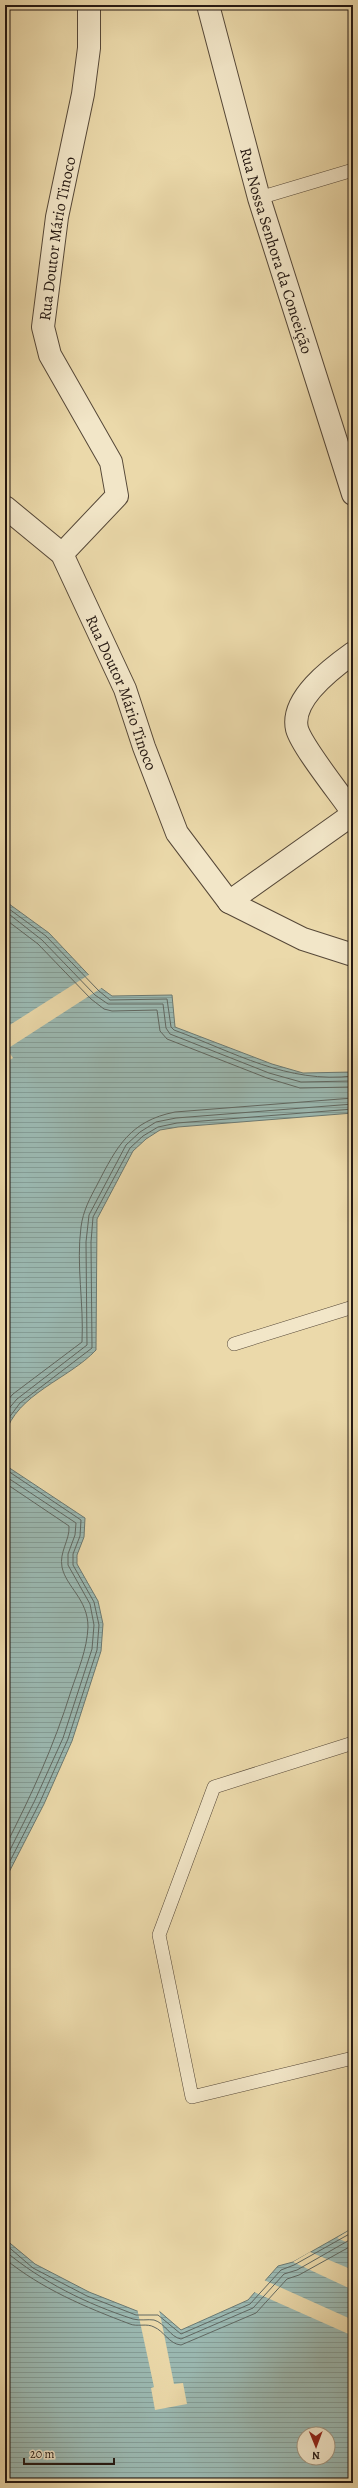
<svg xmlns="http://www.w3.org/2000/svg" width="358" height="2488" font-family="Alegreya,serif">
<defs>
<pattern id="water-rules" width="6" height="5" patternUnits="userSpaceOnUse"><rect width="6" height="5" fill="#9bb9b2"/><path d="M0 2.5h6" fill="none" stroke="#859e98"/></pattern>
</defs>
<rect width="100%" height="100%" fill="#ebd9aa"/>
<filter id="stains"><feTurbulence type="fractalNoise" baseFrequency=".005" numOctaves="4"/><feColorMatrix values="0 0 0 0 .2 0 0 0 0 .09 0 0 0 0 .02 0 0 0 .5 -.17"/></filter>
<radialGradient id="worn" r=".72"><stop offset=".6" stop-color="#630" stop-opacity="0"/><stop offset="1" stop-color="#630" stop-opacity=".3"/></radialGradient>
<path fill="url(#water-rules)" stroke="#6b7972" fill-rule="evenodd" d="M5,901L49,933L101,988L112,996L172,995L175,1027L272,1064L303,1073L353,1072V1113L178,1127L160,1130L146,1139L133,1151L97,1219L96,1350C69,1379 16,1394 5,1435Z
M5,1445L8,1467L85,1518L84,1537L77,1555V1564L98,1601L103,1624L101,1651L72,1741L44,1804L5,1880Z
M353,2228V2483H5V2239L35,2264L89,2292L137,2311H159L181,2330L248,2300L278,2266L293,2262ZM304,2434H328V2458H304Z"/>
<path fill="#ebd9aa" d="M90,974L103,987L7,1049L13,1058L5,1063V1028Z
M353,2228V2245L337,2238Z
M310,2252L353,2270V2290L293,2262Z
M264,2280L353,2320V2336L252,2291Z
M137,2308L159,2309L174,2384L183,2383L187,2404L155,2410L151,2388L154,2387Z"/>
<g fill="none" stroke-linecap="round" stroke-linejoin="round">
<path stroke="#606862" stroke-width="1" d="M5,906L46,936L99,991L110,1000L167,999L171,1027L174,1030C234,1052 287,1084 353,1076
M5,911L42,940L95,995L108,1004H163L166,1028L170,1034L269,1073L301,1082L353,1081
M5,919L38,944L91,999L104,1009L112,1011L157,1010L160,1031L167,1039L267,1078L300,1088L353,1087
M5,1403L13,1394L82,1342C84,1304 76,1265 81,1227C83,1211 90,1198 97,1185C117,1146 130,1121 175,1112L353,1098
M5,1413L17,1399L87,1345L86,1242L89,1215L126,1145L140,1132L156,1122L176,1118L353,1104
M5,1423L20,1403L92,1348L91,1242L93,1217L130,1148L143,1136L158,1127L177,1123L353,1109
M5,1469L81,1520L80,1536L73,1554V1565L94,1602L99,1625L97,1650L68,1739L40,1802L5,1871
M5,1476L76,1523L75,1535L68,1554V1565L90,1604L94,1625L92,1649L63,1738L35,1800L5,1860
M5,1483L69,1526C70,1540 59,1552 62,1567C66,1587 88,1599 88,1627C87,1650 78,1670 71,1691C54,1746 31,1796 5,1847
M5,2244L33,2268L87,2296L136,2315H158L181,2334L250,2304L281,2270L294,2265L353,2232
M5,2251C42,2282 87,2304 133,2319C140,2321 148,2319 154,2320C165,2323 170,2337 181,2339L253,2308L284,2274L297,2270L353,2238
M5,2259C42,2289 85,2307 130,2324C137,2327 147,2323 154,2327C164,2331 169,2344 181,2345L256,2313L287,2279L299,2275L353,2245"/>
<g stroke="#564838" stroke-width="14">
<path id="service" d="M259,198L353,170
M234,1344L353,1307
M353,1743L214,1787L159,1935L192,2097L353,2058"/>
</g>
<g stroke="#564838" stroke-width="24">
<g id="minor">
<path id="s1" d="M208,5L259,198L353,494"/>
<path id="s2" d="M5,507L62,554L125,689L144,747L177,833L229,902L303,939L353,955"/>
<path id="s3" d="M62,554L117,496L111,462L50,355L43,327L57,217L83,94L89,48V5"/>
<path d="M353,653C332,668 290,699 297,729C302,747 341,795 353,813"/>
<path d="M229,902L353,814"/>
</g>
</g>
<use href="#service" stroke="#f2e6c8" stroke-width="13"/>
<use href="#minor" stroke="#f2e6c8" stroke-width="22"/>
</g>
<g text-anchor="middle" stroke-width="3" stroke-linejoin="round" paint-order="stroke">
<g font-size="16" fill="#241812" stroke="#f2e6c8">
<text dy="6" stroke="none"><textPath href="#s3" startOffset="356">Rua Doutor Mário Tinoco</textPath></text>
<text dy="6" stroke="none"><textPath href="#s1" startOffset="255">Rua Nossa Senhora da Conceição</textPath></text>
<text dy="6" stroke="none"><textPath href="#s2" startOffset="225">Rua Doutor Mário Tinoco</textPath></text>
</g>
</g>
<rect width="358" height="2488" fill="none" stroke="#ebd9aa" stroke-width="20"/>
<rect x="6" y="6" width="346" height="2476" fill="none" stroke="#241812" stroke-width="2"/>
<rect x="10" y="10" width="338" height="2468" fill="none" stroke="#241812"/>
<g transform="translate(316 2446) rotate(179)"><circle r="19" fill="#f2e6c8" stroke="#a0947f"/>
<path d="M0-3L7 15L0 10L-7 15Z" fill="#8f2418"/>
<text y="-6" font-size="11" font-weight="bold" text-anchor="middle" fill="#241812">N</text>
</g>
<path d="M24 2458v6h90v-6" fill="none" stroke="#241812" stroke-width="2"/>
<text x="30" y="2458" font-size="12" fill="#241812" stroke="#f2e6c8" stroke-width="3" paint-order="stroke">20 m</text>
<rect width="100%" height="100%" filter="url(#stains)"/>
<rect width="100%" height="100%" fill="url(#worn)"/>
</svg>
